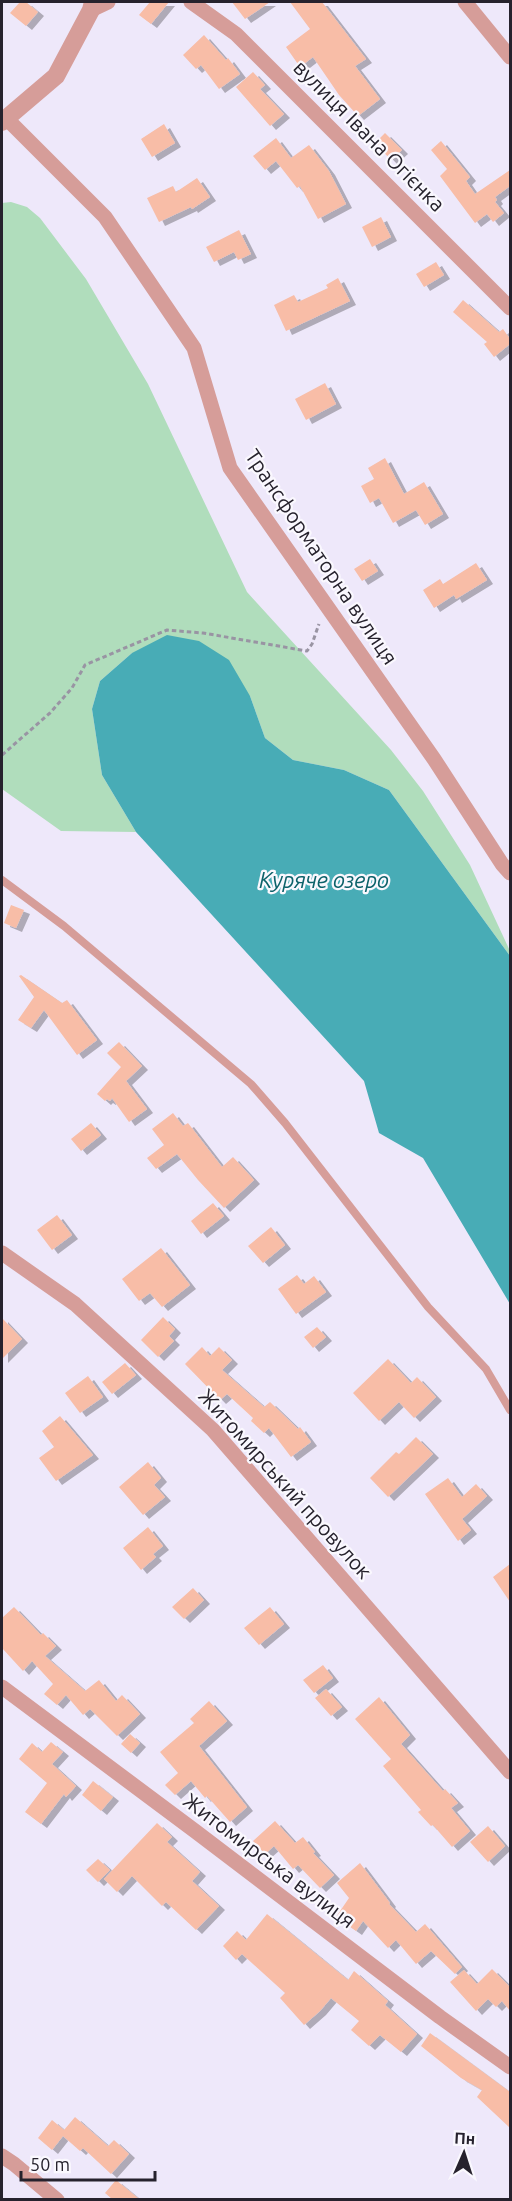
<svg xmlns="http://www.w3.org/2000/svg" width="512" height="2201" font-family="Ubuntu,sans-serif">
<defs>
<filter id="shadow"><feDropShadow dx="6" dy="4" stdDeviation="0" flood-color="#0004"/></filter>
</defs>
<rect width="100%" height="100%" fill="#eee8fa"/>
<path fill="#b0ddbc" d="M11,202L27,207L40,218L86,279L148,384L247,592L391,750L423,791L470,865L510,951V956L389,790L344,770L293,760L265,738L250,696L132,653L100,681L92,709L102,775L136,832L61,831L2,789V203Z"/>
<path fill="#48acb6" d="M167,635L199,641L229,660L250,696L265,738L293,760L344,770L389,790L510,956V1304L423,1158L379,1133L364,1081L136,832L102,775L92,709L100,681L132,653Z"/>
<path fill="#f8bda7" filter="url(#shadow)" d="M20,2H26L38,12L26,26L10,13Z
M150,2H169L151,24L139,15Z
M232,2H270L245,19Z
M290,2H322L366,59L355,66L380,99L358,116L339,95L313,57L300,67L286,47L310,29Z
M204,35L226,60L228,58L240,74L219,89L201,65L196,69L183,55Z
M253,72L265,85L260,89L284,114L270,126L236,87Z
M164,124L175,143L152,157L141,139Z
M385,133L402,150L391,160L375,143Z
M276,138L291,158L309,145L329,171L346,204L318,219L300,186L297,188L276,161L265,170L253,156Z
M441,141L470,177L466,181L475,194L510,170V186L495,197L497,200L495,202L504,213L493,222L487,214L475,223L440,176L447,169L431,150Z
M197,178L210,197L192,209L191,207L159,222L147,198L173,186L176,192Z
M381,217L391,237L372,247L362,227Z
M239,230L251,254L238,260L234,252L214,262L206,247Z
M436,262L444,275L424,287L416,274Z
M338,278L350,301L286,331L274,305L294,295L298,302L328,288L326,285Z
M463,300L499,332L503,329L510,339V344L494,357L484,344L487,342L453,312Z
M325,383L336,404L306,420L295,399Z
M385,458L404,494L424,482L443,514L425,525L416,510L393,523L379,498L370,503L361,486L374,479L368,468Z
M370,559L378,571L362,581L354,569Z
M476,563L487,580L456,599L454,595L434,608L423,590L440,579L443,584Z
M11,905L24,910L16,928L4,923Z
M21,975L62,1003L67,1000L97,1040L77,1055L44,1010L31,1028L18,1020L34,997L19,976Z
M119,1042L142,1066L126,1081L147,1109L129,1122L112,1098L110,1101L107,1099L105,1101L97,1094L121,1067L107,1053Z
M173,1113L183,1126L188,1123L222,1167L233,1157L254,1180L224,1208L198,1180L177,1154L156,1169L147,1158L164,1145L152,1129Z
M91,1123L101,1135L81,1151L71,1139Z
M213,1203L224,1216L201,1234L191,1221Z
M57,1215L72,1235L52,1250L37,1230Z
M271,1227L285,1245L263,1263L248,1246Z
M161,1248L190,1285L162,1307L150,1293L139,1301L122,1279Z
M297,1275L304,1284L314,1276L326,1292L296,1314L278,1289Z
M163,1317L175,1329L169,1336L174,1341L158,1357L141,1340Z
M2,1318L22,1339L2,1359Z
M317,1327L326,1337L313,1348L304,1337Z
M202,1347L210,1356L219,1347L232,1360L222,1370L264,1407L270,1402L298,1429L300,1427L311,1442L291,1457L269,1428L264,1433L251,1421L253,1418L227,1394L220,1400L185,1364Z
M388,1359L411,1383L417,1377L436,1397L414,1418L399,1402L379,1421L353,1393Z
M125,1363L136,1375L112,1394L102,1382Z
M88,1376L103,1397L80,1413L65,1393Z
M60,1416L93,1455L56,1481L39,1458L54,1447L42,1431Z
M416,1437L433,1454L388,1497L370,1478L396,1452L399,1454Z
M148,1462L161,1478L154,1485L165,1497L143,1515L119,1487Z
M448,1478L462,1497L476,1484L487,1496L462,1519L471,1530L458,1541L425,1494Z
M148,1527L163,1546L153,1554L156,1557L141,1570L123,1548Z
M510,1564V1602L493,1577Z
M193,1588L204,1600L184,1619L172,1607Z
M14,1607L41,1635L43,1633L56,1646L45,1656L85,1691L99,1680L116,1701L122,1695L140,1714L117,1736L90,1709L83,1715L66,1695L57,1705L44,1694L53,1684L32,1661L23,1671L2,1648V1618Z
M270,1607L284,1624L259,1645L244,1628Z
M323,1665L333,1678L314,1693L303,1680Z
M326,1689L342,1707L331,1716L315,1698Z
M379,1697L410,1735L401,1744L443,1791L445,1789L458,1803L451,1808L470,1831L452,1847L433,1825L431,1826L418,1812L421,1810L383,1766L391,1759L355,1719Z
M209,1701L227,1721L199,1746L247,1807L230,1822L207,1796L205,1798L191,1781L175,1795L165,1785L178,1773L160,1752L194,1723L190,1719Z
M130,1734L140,1743L131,1753L121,1744Z
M51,1742L63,1752L52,1764L76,1786L66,1797L64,1794L41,1824L25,1812L47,1783L19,1759L32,1743L42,1752Z
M93,1781L113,1797L101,1811L82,1795Z
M275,1821L295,1843L303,1837L315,1852L313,1853L334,1875L320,1888L298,1865L293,1869L274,1846L265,1854L253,1841Z
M157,1823L172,1837L167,1842L200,1872L192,1881L219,1906L196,1930L166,1902L162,1906L132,1876L117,1892L104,1879Z
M488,1826L505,1846L488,1862L470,1842Z
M98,1859L110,1870L98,1882L86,1870Z
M360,1863L390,1903L389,1904L416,1932L425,1924L462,1967L455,1974L431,1951L416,1964L396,1940L388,1948L363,1921L356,1931L336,1917L349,1898L337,1883Z
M267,1914L348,1980L354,1971L388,2001L385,2005L417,2034L401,2052L380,2035L369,2046L351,2030L359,2021L331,1998L320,2011L304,2025L280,1998L285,1993L242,1954L236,1960L223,1946L237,1931L246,1940Z
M492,1969L510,1987V2011L502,2001L496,2007L488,1999L476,2011L450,1982L464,1970L477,1984Z
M430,2033L510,2092V2128L477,2097L482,2090L461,2078L421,2046Z
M75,2117L108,2146L114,2140L129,2154L111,2174L83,2148L80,2151L63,2136L52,2150L38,2138L52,2120L64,2130Z
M116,2180L139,2199H112L105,2193Z"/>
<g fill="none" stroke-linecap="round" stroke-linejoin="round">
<path stroke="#9994a3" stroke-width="3" stroke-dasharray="4.5 3" stroke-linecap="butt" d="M2,755L50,713L72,688L85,665L167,630L203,633L307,651L312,644L319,624"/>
<path stroke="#d69d99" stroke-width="8" d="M2,880L64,926L251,1084L285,1123L428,1307L486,1369L510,1410"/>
<path stroke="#d69d99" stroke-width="15" d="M191,2L236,34L510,308
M465,2L510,57
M91,10L108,2
M6,118L105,217L194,348L230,468L434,759L502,864L510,873
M2,1253L75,1304L213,1430L510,1772
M2,1687L195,1831L440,2017L510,2067
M2,2156L14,2164L57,2200"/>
<path stroke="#d69d99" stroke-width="18" d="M2,122L56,76L91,10L93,2"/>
</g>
<g text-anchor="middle" stroke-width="4.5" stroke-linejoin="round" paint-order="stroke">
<g font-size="21" fill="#26222d" stroke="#faf8fe">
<text transform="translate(369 136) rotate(45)" y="7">вулиця Івана Огієнка</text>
<text transform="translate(321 557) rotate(56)" y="7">Трансформаторна вулиця</text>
<text transform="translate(285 1484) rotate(48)" y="7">Житомирський провулок</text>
<text transform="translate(269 1861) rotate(37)" y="7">Житомирська вулиця</text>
</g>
<g font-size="22" font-style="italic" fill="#0d626a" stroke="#faf8fe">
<text x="324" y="888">Куряче озеро</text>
</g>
</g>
<rect width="512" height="2201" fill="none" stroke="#26222d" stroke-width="6"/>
<g transform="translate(464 2153) rotate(3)" stroke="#faf8fe" stroke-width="4.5" paint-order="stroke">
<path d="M0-4.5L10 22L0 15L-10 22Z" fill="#26222d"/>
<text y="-9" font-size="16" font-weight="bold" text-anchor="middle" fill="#26222d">Пн</text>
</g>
<path d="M21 2171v9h134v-9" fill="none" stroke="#26222d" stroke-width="3"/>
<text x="30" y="2171" font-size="18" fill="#26222d" stroke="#faf8fe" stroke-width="4.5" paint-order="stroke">50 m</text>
</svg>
